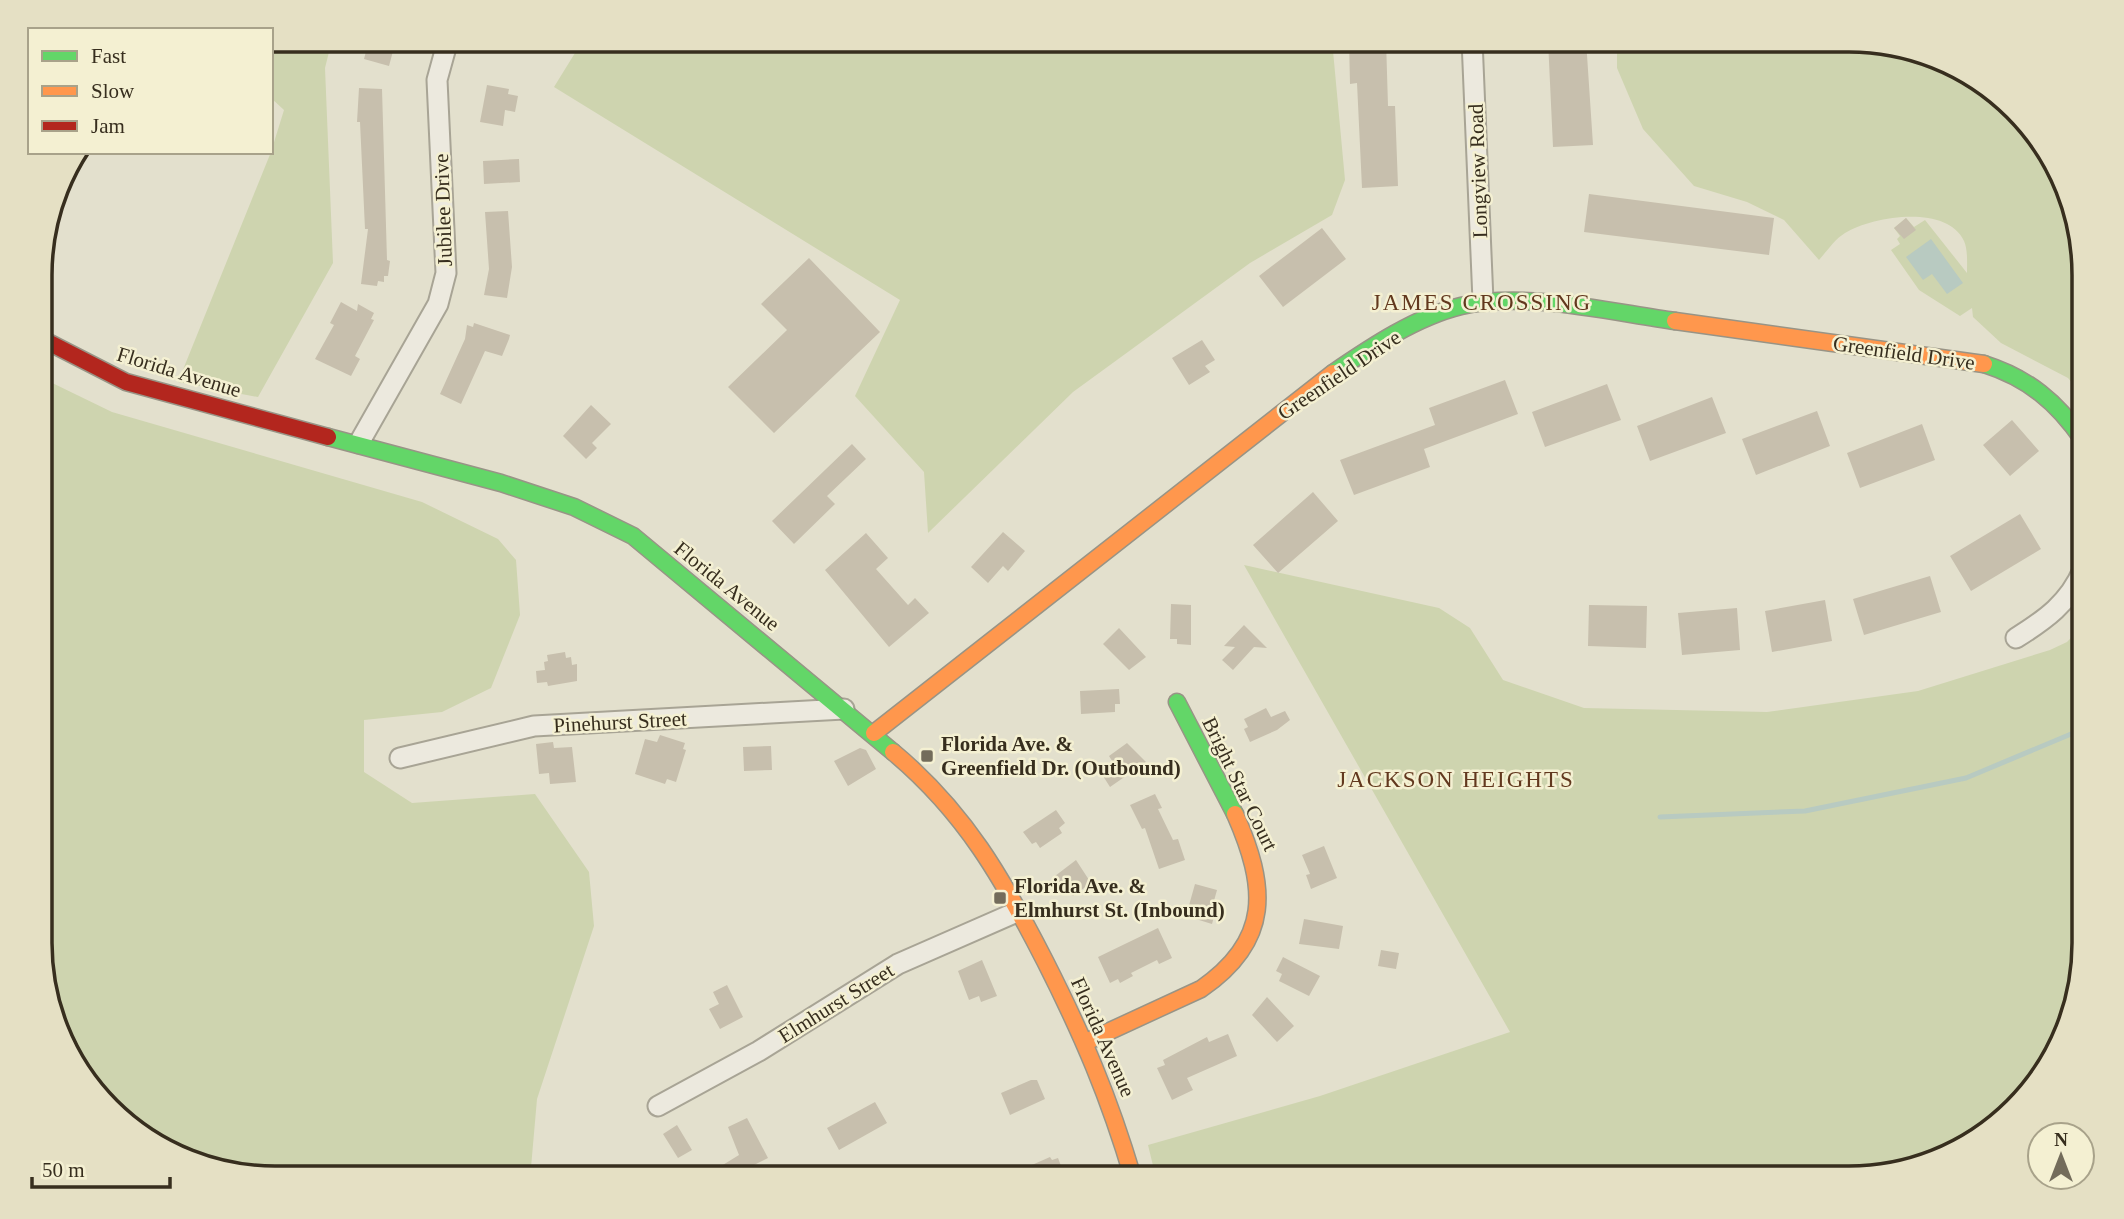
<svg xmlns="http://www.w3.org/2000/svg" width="2124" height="1219" font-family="'Times New Roman',serif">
<rect width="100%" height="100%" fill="#e3e0cd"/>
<path fill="#ced4af" d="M332,40L325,68L333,263L258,397L178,382L271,152L284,110L271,98V41Z
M583,40H1332L1345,180L1332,215L1250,263L1073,392L928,533L924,472L855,396L900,300L554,87Z
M1617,40H1849L1966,72L2044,145L2083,260V396L2068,378L2001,343L1973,317L1972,308L1960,316L1919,290L1891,250L1900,244L1897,239L1900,236L1894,228L1906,218L1914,227L1925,220L1967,273C1967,264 1968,250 1964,241C1947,204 1873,216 1845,233C1835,239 1827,251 1819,260L1784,220L1747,202L1694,186L1643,129L1617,68Z
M42,378L112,412L422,502L498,539L516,560L520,615L491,688L442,712L364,720V772L412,803L535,794L589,872L594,926L537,1099L530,1179H275L158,1147L80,1075L42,974Z
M1244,565L1439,608L1470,628L1503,680L1584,708L1767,712L1918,691L2050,650L2067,642L2083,625V959L2052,1061L1967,1147L1864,1178H1156L1148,1145L1320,1096L1510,1032Z"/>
<path fill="#b8cac1" d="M1931,239L1963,283L1947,294L1932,274L1923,280L1906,257Z"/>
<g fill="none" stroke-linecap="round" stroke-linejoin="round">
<path stroke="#b8cac1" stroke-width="5" d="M1660,817L1805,811L1966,778L2083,729"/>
</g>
<path fill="#c7bfad" d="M369,40H396L389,66L364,59Z
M1349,40H1386L1388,106H1395L1398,186L1362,188L1357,83L1350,84Z
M1548,40H1586L1593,145L1553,147Z
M487,85L509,89L508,94L518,96L515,112L505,110L503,126L480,122Z
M359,88L382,89L387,260L390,261L388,276H384V282L378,281L377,286L361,284L368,229H365L360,122H357Z
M519,159L520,182L484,184L483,161Z
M1589,194L1774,218L1769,255L1584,232Z
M508,211L512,267L507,298L484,295L489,269L485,212Z
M1906,218L1916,230L1904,239L1894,228Z
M1322,228L1346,259L1283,307L1259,276Z
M809,258L880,332L774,433L728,387L787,330L761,304Z
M341,302L357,311L358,304L374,313L371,319L374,320L355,356L360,359L351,376L315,359L334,325L330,323Z
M474,323L510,335L509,339L502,356L485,351L461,404L440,394L465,339L467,325L473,327Z
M1202,340L1215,360L1205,366L1210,372L1189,385L1172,358Z
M1505,380L1518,414L1424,449L1430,467L1354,495L1340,460L1435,425L1429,408Z
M1607,384L1621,420L1545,447L1532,412Z
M1712,397L1726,433L1650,461L1637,426Z
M591,405L611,424L592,443L597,448L586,459L563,436Z
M1817,411L1830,446L1756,475L1742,439Z
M2012,420L2039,451L2010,476L1983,445Z
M1922,424L1935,460L1860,488L1847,453Z
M852,444L866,459L827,496L835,504L794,544L772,521Z
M1313,492L1338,521L1278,573L1253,545Z
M2020,514L2041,549L1971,591L1950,556Z
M1003,532L1025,551L1008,571L1003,566L988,583L971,567Z
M866,533L888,558L876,569L908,605L915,598L929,613L889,647L825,570Z
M1930,576L1941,612L1864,635L1853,599Z
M1825,600L1832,641L1772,652L1765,611Z
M1171,604L1191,605V645L1177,644V639H1170Z
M1589,605L1647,606L1646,648L1588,646Z
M1737,608L1740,650L1682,655L1678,613Z
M1244,625L1267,648L1254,647L1233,670L1222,660L1235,647L1224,646Z
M1119,628L1146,657L1129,670L1103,644Z
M565,652L566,658L571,657L572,665L577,664V681L548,686L547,682L537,683L536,671L545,670L544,662L548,661L547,655Z
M1119,689L1120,704H1115V712L1081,714L1080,691Z
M1266,708L1271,717L1285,711L1290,720L1277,730L1250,742L1244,729L1248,727L1244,719Z
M660,735L685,743L683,749L686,750L676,782L667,779L665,784L635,774L645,739L657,742Z
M553,742L554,748L572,747L576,782L550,784L549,773L539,774L536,744Z
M1127,743L1146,762L1110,787L1103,776L1116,767L1109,756Z
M771,746L772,770L744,771L743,747Z
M860,748L866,750L876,769L848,786L834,761Z
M1155,794L1162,808L1158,809L1173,840L1178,839L1185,860L1159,869L1145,828L1142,829L1130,805Z
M1056,810L1065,823L1059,828L1062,833L1040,848L1036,842L1032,844L1023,832Z
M1324,846L1337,878L1311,889L1306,875L1310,874L1302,855Z
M1076,860L1091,883L1073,896L1066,886L1063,889L1055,876Z
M1195,884L1217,890L1212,908L1216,909L1212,924L1186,916Z
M1304,919L1343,926L1339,949L1299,944Z
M1158,928L1172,958L1159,964L1157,960L1131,973L1133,976L1120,983L1118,979L1110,983L1098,957Z
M1381,950L1399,953L1396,969L1378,966Z
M1283,957L1320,976L1309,996L1279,981L1282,974L1276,971Z
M982,960L997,996L981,1002L979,996L969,1000L958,971Z
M727,985L743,1017L720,1029L709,1009L719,1004L713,992Z
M1267,997L1294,1026L1277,1042L1252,1015Z
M1228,1034L1237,1056L1187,1078L1193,1090L1172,1100L1157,1068L1165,1065L1163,1060L1207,1037L1209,1042Z
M1031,1080H1037L1045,1099L1010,1115L1001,1093Z
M875,1102L887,1123L839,1150L827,1128Z
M747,1118L768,1158L726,1179H700L739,1155L728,1127Z
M677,1125L692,1150L678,1158L663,1134Z
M1050,1157L1052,1160L1058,1158L1066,1179H1000Z"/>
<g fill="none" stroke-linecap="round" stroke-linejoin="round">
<g stroke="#a8a495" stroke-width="23">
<path id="street" d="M1472,40L1483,301
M359,443L438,304L446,273L437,80L448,40
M2016,638C2045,620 2069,603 2083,570
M400,758L534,726L844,709
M658,1106L759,1051L898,964L1019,911"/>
</g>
<g stroke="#989486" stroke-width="19">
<path id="fast" d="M1984,364C2028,378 2057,402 2083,440
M1333,373C1371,347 1416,317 1461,306C1526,291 1610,312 1675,321
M328,437L501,483L574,507L633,536L893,752
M1177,702L1235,814"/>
</g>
<g stroke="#989486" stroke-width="19">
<path id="slow" d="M1675,321L1984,364
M874,733L1333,373
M893,752C965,812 1003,879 1045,961C1083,1036 1109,1097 1133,1178
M1086,1042L1201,989C1272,940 1267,887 1235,814"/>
</g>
<g stroke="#989486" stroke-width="19">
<path id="jam" d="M42,339L126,382L328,437"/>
</g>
<use href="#street" stroke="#ece9de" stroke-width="19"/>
<use href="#fast" stroke="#63d668" stroke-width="16"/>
<use href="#slow" stroke="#ff974d" stroke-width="16"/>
<use href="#jam" stroke="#b3261e" stroke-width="16"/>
</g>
<g fill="#736c5b" stroke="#f4f0d2" stroke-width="2.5">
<rect x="920" y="749" width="14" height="14" rx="3.5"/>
<rect x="993" y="891" width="14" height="14" rx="3.5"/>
</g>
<g text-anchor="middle" stroke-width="5" stroke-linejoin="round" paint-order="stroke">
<g font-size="21" fill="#372e1e" stroke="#f4f0d2">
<text transform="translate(1478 171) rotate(-92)" y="7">Longview Road</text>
<text transform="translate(443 210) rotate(-92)" y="7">Jubilee Drive</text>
<text transform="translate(1904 353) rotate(8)" y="7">Greenfield Drive</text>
<text transform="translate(179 372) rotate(17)" y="7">Florida Avenue</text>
<text transform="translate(1339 375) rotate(-34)" y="7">Greenfield Drive</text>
<text transform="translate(727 586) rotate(39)" y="7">Florida Avenue</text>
<text transform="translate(620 722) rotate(-3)" y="7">Pinehurst Street</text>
<text transform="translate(1240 784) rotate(64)" y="7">Bright Star Court</text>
<text transform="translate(836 1003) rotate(-32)" y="7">Elmhurst Street</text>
<text transform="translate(1103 1037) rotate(66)" y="7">Florida Avenue</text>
</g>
<g font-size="21" font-weight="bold" fill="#372e1e" stroke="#f4f0d2" text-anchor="start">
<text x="941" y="751">Florida Ave. &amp;<tspan x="941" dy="24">Greenfield Dr. (Outbound)</tspan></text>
<text x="1014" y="893">Florida Ave. &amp;<tspan x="1014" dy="24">Elmhurst St. (Inbound)</tspan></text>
</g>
<g font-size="23" letter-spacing="2" fill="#62381e" stroke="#f4f0d2">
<text x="1482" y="310">JAMES CROSSING</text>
<text x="1456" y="787">JACKSON HEIGHTS</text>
</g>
</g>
<path d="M0 0H2124V1219H0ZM275 52H1849A223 223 0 0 1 2072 275V943A223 223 0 0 1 1849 1166H275A223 223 0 0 1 52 943V275A223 223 0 0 1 275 52Z" fill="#e5e0c4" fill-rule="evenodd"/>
<path fill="none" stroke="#372e1e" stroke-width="3.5" d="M275 52H1849A223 223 0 0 1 2072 275V943A223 223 0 0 1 1849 1166H275A223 223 0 0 1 52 943V275A223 223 0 0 1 275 52Z"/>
<rect x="28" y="28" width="245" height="126" fill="#f4f0d2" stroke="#a8a28a" stroke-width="2"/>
<rect x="42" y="51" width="35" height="10" fill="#63d668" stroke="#a8a28a" stroke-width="2"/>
<text x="91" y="63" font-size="21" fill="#372e1e">Fast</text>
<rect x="42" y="86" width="35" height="10" fill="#ff974d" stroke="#a8a28a" stroke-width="2"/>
<text x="91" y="98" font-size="21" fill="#372e1e">Slow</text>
<rect x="42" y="121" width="35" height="10" fill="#b3261e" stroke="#a8a28a" stroke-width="2"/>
<text x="91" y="133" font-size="21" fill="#372e1e">Jam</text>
<g transform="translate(2061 1156)"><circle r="33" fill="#f4f0d2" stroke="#a8a28a" stroke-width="2"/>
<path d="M0-5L12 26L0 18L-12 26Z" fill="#736c5b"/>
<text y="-10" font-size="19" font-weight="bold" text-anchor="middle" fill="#372e1e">N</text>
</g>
<path d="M32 1177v10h138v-10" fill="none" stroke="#372e1e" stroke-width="3.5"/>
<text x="42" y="1177" font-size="21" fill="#372e1e" stroke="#f4f0d2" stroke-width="5" paint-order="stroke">50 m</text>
</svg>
